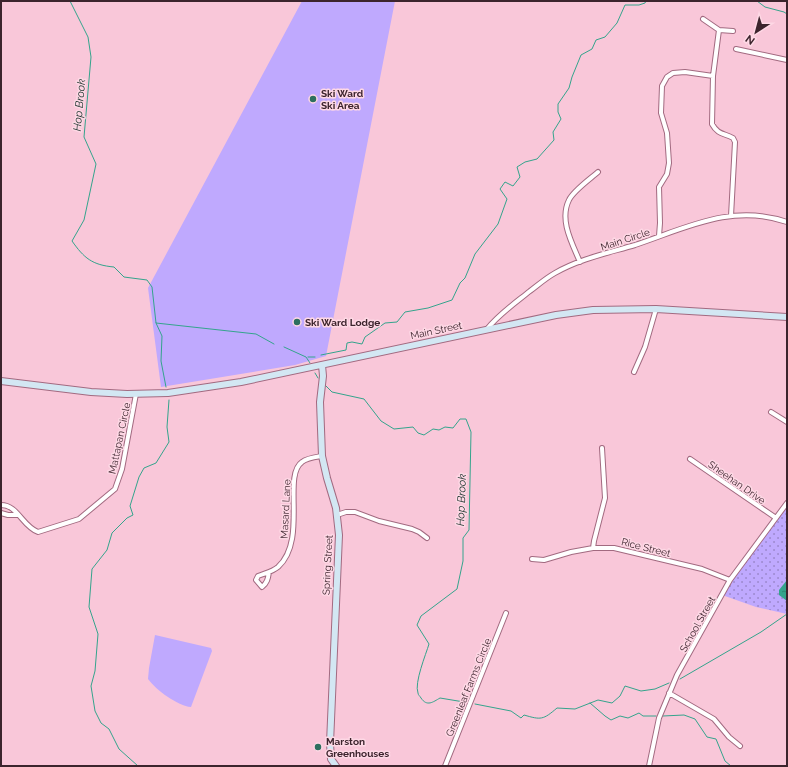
<svg xmlns="http://www.w3.org/2000/svg" width="788" height="767" font-family="Raleway,sans-serif">
<defs>
<pattern id="green-dots" width="8" height="8" patternUnits="userSpaceOnUse"><rect width="8" height="8" fill="#bfa9fe"/><path d="M2 2h.1M6 6h.1" fill="none" stroke="#9c89ce" stroke-width="1.8" stroke-linecap="round"/></pattern>
<pattern id="water-ripples" width="26" height="14" patternUnits="userSpaceOnUse"><rect width="26" height="14" fill="#34a48c"/><path d="M2 4q2-2 4 0t4 0M15 11q2-2 4 0t4 0" fill="none" stroke="#2d8573"/></pattern>
</defs>
<rect width="100%" height="100%" fill="#f9c7d9"/>
<path fill="url(#green-dots)" d="M787,505V614L756,607L722,595L731,581Z"/>
<path fill="#bfa9fe" d="M302,1H395L326,356L295,365L161,387L148,288Z
M155,635L211,648L212,651L191,707C178,706 156,690 148,679L149,668Z"/>
<path fill="url(#water-ripples)" d="M787,580V601L779,595V590Z"/>
<g fill="none" stroke-linecap="round" stroke-linejoin="round">
<path stroke="#34a48c" stroke-width="1" d="M70,1L88,37L91,57L84,137L96,164L84,220L72,241C84,258 92,265 114,267L124,277L147,280L152,287L156,323L256,334L274,344
M757,1L765,7L784,12L787,14
M156,323L162,336L161,361L166,387
M284,347L306,357L310,363
M321,355L346,350L347,343L352,342L362,344L365,337L385,323L397,322L405,312L428,308L452,300L460,283L465,278L475,254L498,224L507,199L500,189L505,182L513,186L520,177L517,167L525,162L537,159L554,140L553,132L561,119L558,112V104L569,88L572,77L581,55L592,49L596,40L605,37L617,23L625,5H639L645,3L646,1
M308,357H315
M315,373L318,378
M325,385L332,392L364,399L381,421L394,429L413,427L418,433L424,435L433,429L439,430L445,427L453,428L460,419H466L471,432L469,530L463,538V561L457,589L421,616L417,625L429,644C426,654 414,683 418,693C418,695 420,696 421,698C427,707 433,702 440,698L464,702
M680,679L761,632L787,614
M590,703L605,716L611,720L620,716L628,718L639,713L643,716H656
M475,704L511,711L521,718L524,715C541,720 543,720 557,708L575,709L598,700L612,703L620,696L625,686L641,691L655,689L669,683
M663,716L684,715L695,719L707,737L716,739L725,761L731,766
M138,766L119,749L109,729L101,723L95,711L91,686L95,671L98,634L89,607L92,569L107,550L112,533L127,518L133,515L130,506L139,477L144,468L156,463L169,442L167,427L169,400"/>
<g stroke="#a26a80" stroke-width="6">
<path id="street" d="M703,19L719,30L713,76L712,124C718,135 724,133 733,138L735,142L731,216
M719,30L733,31
M736,49L787,60
M659,236L660,223L659,187L667,174L669,163L667,133L661,113L662,86L667,77L673,73L685,72L713,76
M580,262C572,243 559,220 569,200C573,191 590,179 598,172
M487,329C499,314 515,303 530,291C538,285 546,278 555,273C579,259 608,253 635,245C686,228 732,203 787,222
M634,372L645,347L656,309
M771,412L787,422
M690,459L776,518
M1,505C18,505 22,526 38,532L79,519L115,489L122,469L136,394
M1,513L8,515H18
M337,515L346,512H355L379,521L412,529L419,532L427,538
M593,548L594,541L605,498L602,448
M532,559L544,560L571,552L593,548H614L702,569L730,580
M269,572C268,579 267,583 262,587L256,580L258,576C265,573 272,572 278,567C308,540 282,476 302,462C307,458 316,457 322,456
M669,693L714,719L729,737L740,746
M445,766L506,613
M649,766L659,718L677,675L730,580L787,503"/>
</g>
<g stroke="#a26a80" stroke-width="8">
<path id="secondary" d="M322,365L323,376L320,402L322,456L327,478L336,508L339,535L330,743L331,759L336,766
M1,381L91,392L127,394L168,393L241,382L556,315L593,310L656,309L787,317"/>
</g>
<use href="#street" stroke="#fff" stroke-width="4"/>
<use href="#secondary" stroke="#d3e7f3" stroke-width="6"/>
</g>
<g fill="#2d6f5f" stroke="#fed8e5" stroke-width="1.5">
<circle cx="313" cy="99" r="4"/>
<circle cx="297" cy="322" r="4"/>
<circle cx="318" cy="747" r="4"/>
</g>
<g text-anchor="middle" stroke-width="3" stroke-linejoin="round" paint-order="stroke">
<g font-size="10" font-weight="bold" fill="#3c242d" stroke="#fed8e5" text-anchor="start">
<text x="321" y="97">Ski Ward<tspan x="321" dy="12">Ski Area</tspan></text>
<text x="305" y="326">Ski Ward Lodge</text>
<text x="326" y="745">Marston<tspan x="326" dy="12">Greenhouses</tspan></text>
</g>
<g font-size="10" fill="#3c242d" stroke="#fed8e5">
<text transform="translate(625 239) rotate(-18)" y="4">Main Circle</text>
<text transform="translate(436 330) rotate(-12)" y="4">Main Street</text>
<text transform="translate(119 438) rotate(-78)" y="4">Mattapan Circle</text>
<text transform="translate(737 482) rotate(35)" y="4">Sheehan Drive</text>
<text transform="translate(285 509) rotate(-87)" y="4">Masard Lane</text>
<text transform="translate(646 547) rotate(14)" y="4">Rice Street</text>
<text transform="translate(327 565) rotate(-87)" y="4">Spring Street</text>
<text transform="translate(697 624) rotate(-61)" y="4">School Street</text>
<text transform="translate(468 687) rotate(-68)" y="4">Greenleaf Farms Circle</text>
</g>
<g font-size="11" font-style="italic" fill="#18302a" stroke="#fed8e5">
<text transform="translate(79 105) rotate(-85)" y="4">Hop Brook</text>
<text transform="translate(461 500) rotate(-88)" y="4">Hop Brook</text>
</g>
</g>
<rect width="788" height="767" fill="none" stroke="#3c242d" stroke-width="4"/>
<g transform="translate(756 32) rotate(216)" stroke="#fed8e5" stroke-width="3" paint-order="stroke">
<path d="M0-3L7 15L0 10L-7 15Z" fill="#3c242d"/>
<text y="-6" font-size="11" font-weight="bold" text-anchor="middle" fill="#3c242d">N</text>
</g>
</svg>
